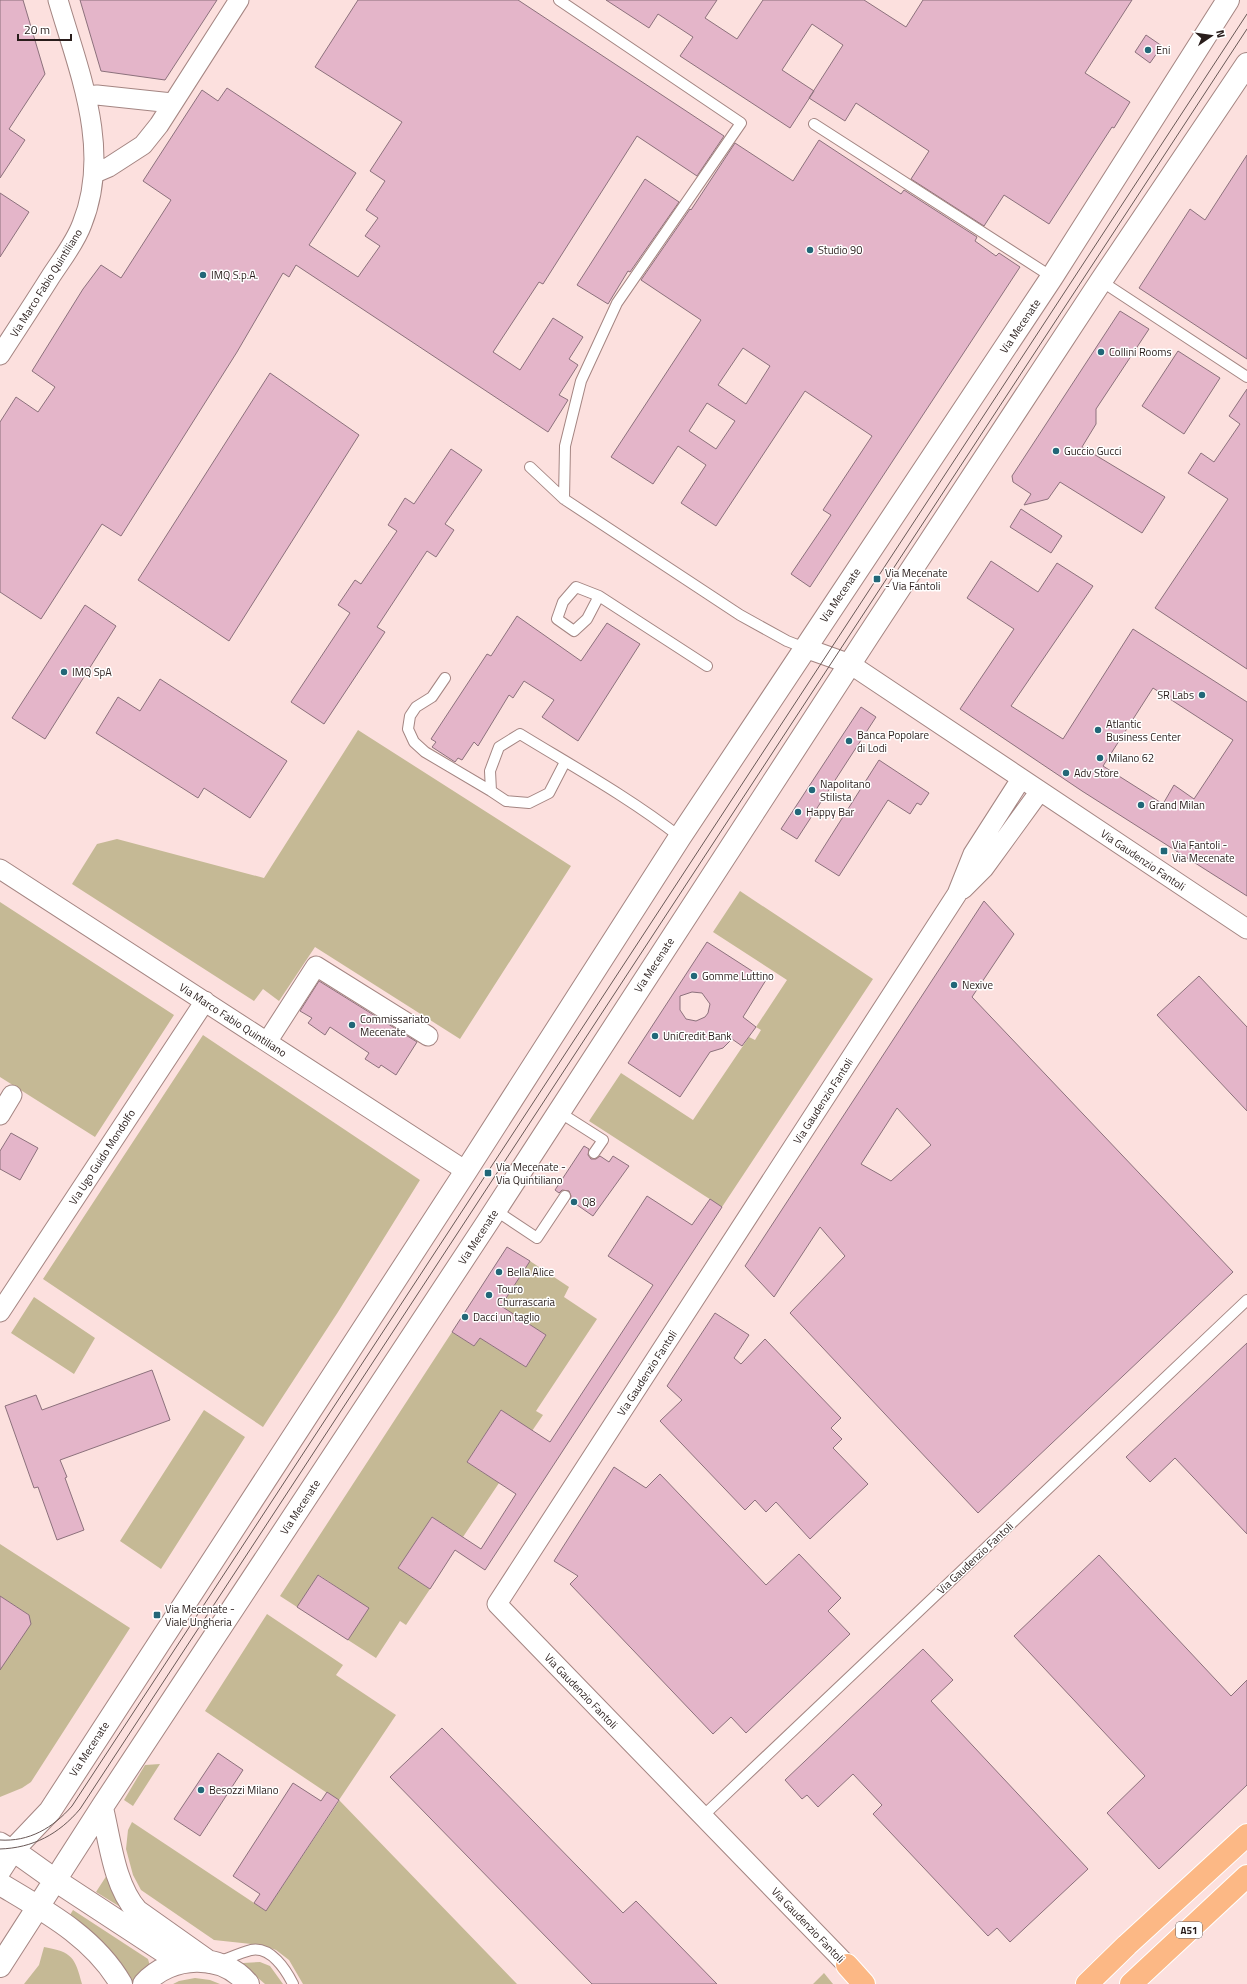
<svg xmlns="http://www.w3.org/2000/svg" width="1247" height="1984" font-family="'Titillium Web',sans-serif">
<rect width="100%" height="100%" fill="#fce0de"/>
<path fill="#c5b995" d="M358,730L571,866L460,1039L315,947L279,1001L263,989L254,1001L72,884L97,844L117,839L264,878Z
M740,891L873,979L722,1207L589,1121L621,1073L693,1120L749,1037L755,1040L761,1030L756,1027L787,980L713,932Z
M0,902L174,1015L95,1137L0,1077Z
M203,1035L420,1180L338,1312L263,1427L43,1279Z
M530,1261L569,1287L564,1297L597,1319L536,1411L543,1415L532,1431L501,1410L467,1462L499,1483L463,1537L432,1517L398,1568L430,1589L406,1625L400,1621L376,1658L348,1640L368,1608L319,1575L297,1607L280,1596L452,1332L474,1346L480,1338L526,1367L546,1335L501,1306Z
M34,1297L95,1338L74,1374L11,1333Z
M204,1410L245,1437L161,1569L120,1541Z
M0,1544L130,1628L31,1782L22,1788L0,1797V1670L29,1615L0,1596Z
M267,1614L343,1665L336,1675L396,1715L339,1800L517,1984H303L289,1960L276,1950L261,1945L214,1940L141,1890L133,1875L126,1849L128,1830L132,1822L266,1911L339,1801L205,1711Z
M160,1764L133,1806L124,1800L145,1765Z
M107,1875L122,1908L96,1892Z
M73,1910L148,1959L150,1966L130,1983C111,1956 99,1934 70,1915Z
M44,1947C72,1952 75,1957 82,1984H24L39,1965Z
M260,1962L270,1966L283,1984H265L243,1965V1963Z
M824,1973L833,1984H813Z
M195,1978L210,1980L220,1984H173L179,1981Z"/>
<path fill="#e4b5c9" stroke="#8c717c" fill-rule="evenodd" d="M0,0H23L45,74L9,129L25,140L0,178Z
M80,0H217L165,80L101,71Z
M358,0H518L724,136L697,176L637,136L543,284L539,282L493,352L520,370L553,318L583,337L569,359L578,365L559,395L568,400L548,432L296,265L289,277L283,273L237,352L121,536L102,524L41,619L0,592V422L16,397L38,412L55,387L32,371L83,289L101,265L121,278L171,200L143,181L202,90L218,101L227,88L356,173L309,245L358,277L380,246L365,236L378,218L366,210L385,181L370,171L402,122L315,67Z
M606,0H717L705,18L737,39L763,0H864L906,27L923,0H1132L1085,73L1130,102L1114,128L1112,127L1049,224L1004,195L984,226L911,179L929,151L856,103L845,121L809,98L843,45L812,24L782,70L814,91L790,128L680,56L693,37L658,14L649,28Z
M1146,35L1162,46L1150,63L1135,52Z
M819,140L901,194L904,190L977,237L975,241L996,256L999,253L1020,267L810,587L791,574L831,515L823,510L872,436L805,391L716,526L681,503L706,465L678,446L653,484L611,457L701,320L641,280L690,209L691,210L735,143L793,181ZM743,348L770,366L746,404L718,385ZM707,403L735,421L716,449L689,431Z
M1247,155V359L1139,288L1190,209L1205,220Z
M645,179L679,202L630,272L628,271L608,304L577,285Z
M0,193L29,212L0,257Z
M1120,311L1149,329L1096,409V424L1082,447L1165,497L1142,533L1060,482L1048,499L1024,505L1031,494L1013,482L1012,476Z
M1178,351L1220,378L1184,434L1142,406Z
M270,373L359,435L229,641L138,580Z
M1247,389V669L1155,608L1228,499L1188,473L1201,453L1214,462L1240,424L1229,416Z
M451,449L482,470L445,524L454,530L436,557L427,551L377,627L385,632L324,724L291,702L350,613L338,605L355,580L361,584L397,531L388,525L405,498L414,504Z
M1021,509L1062,536L1051,553L1010,527Z
M991,561L1038,592L1057,563L1093,586L1011,706L1063,739L1133,629L1247,702V896L1082,791L960,709L1014,629L967,598ZM1153,688L1233,740L1194,799L1174,785L1163,804L1103,766Z
M85,605L116,626L45,739L12,718Z
M517,616L581,661L607,623L640,644L578,741L542,717L554,700L524,681L513,698L509,695L478,746L474,742L462,760L458,758L455,762L432,747L436,742L431,739L487,654L491,656Z
M160,679L287,761L250,818L204,788L198,798L96,733L118,697L140,711Z
M861,707L876,717L797,839L781,829Z
M879,760L929,793L921,805L917,803L910,814L888,800L839,876L815,861Z
M984,901L1014,934L972,997L1233,1272L978,1513L790,1313L845,1256L820,1227L774,1297L745,1266ZM897,1108L931,1145L891,1181L861,1164Z
M707,942L766,980L743,1017L756,1027L742,1046L732,1039L723,1048L710,1052L680,1097L628,1063ZM692,992L702,993L710,1004L708,1013L705,1017L696,1021L686,1019L680,1010V996Z
M1199,976L1247,1027V1111L1157,1015Z
M319,981L417,1042L396,1075L381,1065L379,1068L365,1059L369,1053L330,1027L325,1035L308,1023L312,1018L300,1011Z
M11,1133L38,1148L20,1180L0,1169V1151Z
M584,1146L589,1149L588,1155L591,1159H596L600,1156L609,1162L613,1156L629,1166L593,1216L570,1200L571,1196L569,1191L562,1190L559,1193L555,1190Z
M647,1196L692,1225L710,1199L722,1207L485,1570L455,1550L430,1589L398,1568L432,1517L481,1549L516,1494L467,1462L501,1410L550,1442L653,1285L608,1256Z
M507,1247L530,1261L501,1306L546,1335L526,1367L480,1338L474,1346L452,1332Z
M715,1313L749,1335L734,1358L741,1364L765,1339L841,1418L831,1428L842,1439L833,1448L868,1484L810,1539L776,1502L766,1512L755,1500L745,1510L660,1421L682,1400L667,1386Z
M1247,1343V1534L1175,1458L1150,1482L1126,1457Z
M152,1370L170,1420L60,1460L67,1477L65,1478L84,1530L57,1540L38,1487L34,1488L5,1406L36,1395L42,1410Z
M614,1467L646,1488L660,1474L766,1585L799,1554L841,1598L828,1611L850,1634L746,1733L731,1717L713,1734L570,1584L578,1576L554,1561Z
M1099,1555L1231,1696L1247,1680V1785L1159,1869L1107,1813L1145,1776L1014,1636Z
M318,1575L369,1608L348,1640L297,1607Z
M0,1596L29,1615L31,1624L0,1670Z
M923,1649L953,1680L931,1701L1088,1869L1010,1942L997,1928L988,1936L873,1814L882,1805L853,1774L818,1807L807,1795L802,1799L785,1780Z
M442,1728L623,1913L636,1901L717,1984H592L390,1777Z
M218,1753L243,1770L200,1836L174,1819Z
M293,1783L321,1801L327,1792L339,1800L266,1911L254,1903L260,1894L233,1876Z"/>
<g fill="none" stroke-linecap="round" stroke-linejoin="round">
<g stroke="#a48582" stroke-width="12">
<path id="service" d="M559,0L741,123L617,303L581,381L565,446L564,499
M814,124L1052,277
M1101,281L1247,377
M530,467L564,499L740,615L787,641L805,648
M599,596L587,619L574,631L557,619L563,602L576,587L599,596L707,666
M445,678L432,697L416,707L410,716L408,729L414,742L425,752L491,791
M565,762L549,793L529,803L506,801L491,791L490,771L499,747L520,734C574,767 630,798 680,837
M559,1112L603,1140L594,1153
M495,1210L537,1238L565,1196
M703,1816L1247,1300
M218,1962C229,1958 240,1953 251,1950C271,1946 286,1970 293,1984"/>
</g>
<g stroke="#a48582" stroke-width="21">
<path id="minor" d="M86,96L97,95L172,103
M95,173L109,167L143,145L159,125L239,0
M0,355C17,329 34,303 51,276C62,259 75,243 82,224C112,150 79,72 58,0
M805,648L850,664L1247,929
M0,869L466,1171
M963,889L984,868L1040,791
M267,1042L316,966L428,1036
M0,1115L12,1095
M0,1312L205,1001
M0,1842L13,1850
M847,1965L497,1604L957,894L973,854L1021,779"/>
</g>
<g stroke="#a48582" stroke-width="24">
<path id="secondary" d="M102,1808C110,1841 114,1885 137,1911L209,1962
M13,1850L55,1880L180,1962
M0,1870L13,1850L50,1811L466,1171L680,837L1052,277L1228,0
M0,1884C45,1911 94,1937 121,1984
M0,1966L104,1804L487,1223L868,636L1101,281L1247,64
M144,1984C171,1954 222,1952 248,1984"/>
</g>
<g stroke="#fff" stroke-width="24">
<path id="motorway" d="M847,1965L864,1984
M1087,1984L1127,1945L1247,1835
M1131,1984L1247,1876"/>
</g>
<use href="#service" stroke="#fff" stroke-width="10"/>
<use href="#minor" stroke="#fff" stroke-width="19"/>
<use href="#secondary" stroke="#fff" stroke-width="22"/>
<use href="#motorway" stroke="#fcb885" stroke-width="22"/>
<path stroke="#695856" stroke-width="1" d="M0,1840C29,1842 53,1828 72,1806L1247,14
M0,1849C33,1848 59,1834 80,1809L1247,29"/>
</g>
<g fill="#226778" stroke="#fff" stroke-width="1.5">
<circle cx="1148" cy="50" r="4"/>
<circle cx="810" cy="250" r="4"/>
<circle cx="203" cy="275" r="4"/>
<circle cx="1101" cy="352" r="4"/>
<circle cx="1056" cy="451" r="4"/>
<rect x="873" y="575" width="8" height="8" rx="2"/>
<circle cx="64" cy="672" r="4"/>
<circle cx="1202" cy="695" r="4"/>
<circle cx="1098" cy="730" r="4"/>
<circle cx="849" cy="741" r="4"/>
<circle cx="1100" cy="758" r="4"/>
<circle cx="1066" cy="773" r="4"/>
<circle cx="812" cy="790" r="4"/>
<circle cx="1141" cy="805" r="4"/>
<circle cx="798" cy="812" r="4"/>
<rect x="1160" y="847" width="8" height="8" rx="2"/>
<circle cx="694" cy="976" r="4"/>
<circle cx="954" cy="985" r="4"/>
<circle cx="352" cy="1025" r="4"/>
<circle cx="655" cy="1036" r="4"/>
<rect x="484" y="1169" width="8" height="8" rx="2"/>
<circle cx="574" cy="1202" r="4"/>
<circle cx="499" cy="1272" r="4"/>
<circle cx="489" cy="1295" r="4"/>
<circle cx="465" cy="1317" r="4"/>
<rect x="153" y="1611" width="8" height="8" rx="2"/>
<circle cx="201" cy="1790" r="4"/>
</g>
<g text-anchor="middle" stroke-width="3" stroke-linejoin="round" paint-order="stroke">
<rect fill="#fff" stroke="#69615f" stroke-width="1" x="1176" y="1922" width="26" height="16" rx="3"/>
<g font-size="10" font-weight="bold" fill="#291d1b">
<text x="1189" y="1934">A51</text>
</g>
<g font-size="11" fill="#291d1b" stroke="#fff" text-anchor="start">
<text x="1156" y="54">Eni</text>
<text x="818" y="254">Studio 90</text>
<text x="211" y="279">IMQ S.p.A.</text>
<text x="1109" y="356">Collini Rooms</text>
<text x="1064" y="455">Guccio Gucci</text>
<text x="885" y="577">Via Mecenate<tspan x="885" dy="13">- Via Fantoli</tspan></text>
<text x="72" y="676">IMQ SpA</text>
<text x="1194" y="699" text-anchor="end">SR Labs</text>
<text x="1106" y="728">Atlantic<tspan x="1106" dy="13">Business Center</tspan></text>
<text x="857" y="739">Banca Popolare<tspan x="857" dy="13">di Lodi</tspan></text>
<text x="1108" y="762">Milano 62</text>
<text x="1074" y="777">Adv Store</text>
<text x="820" y="788">Napolitano<tspan x="820" dy="13">Stilista</tspan></text>
<text x="1149" y="809">Grand Milan</text>
<text x="806" y="816">Happy Bar</text>
<text x="1172" y="849">Via Fantoli -<tspan x="1172" dy="13">Via Mecenate</tspan></text>
<text x="702" y="980">Gomme Luttino</text>
<text x="962" y="989">Nexive</text>
<text x="360" y="1023">Commissariato<tspan x="360" dy="13">Mecenate</tspan></text>
<text x="663" y="1040">UniCredit Bank</text>
<text x="496" y="1171">Via Mecenate -<tspan x="496" dy="13">Via Quintiliano</tspan></text>
<text x="582" y="1206">Q8</text>
<text x="507" y="1276">Bella Alice</text>
<text x="497" y="1293">Touro<tspan x="497" dy="13">Churrascaria</tspan></text>
<text x="473" y="1321">Dacci un taglio</text>
<text x="165" y="1613">Via Mecenate -<tspan x="165" dy="13">Viale Ungheria</tspan></text>
<text x="209" y="1794">Besozzi Milano</text>
</g>
<g font-size="11" fill="#291d1b" stroke="#fff">
<text transform="translate(46 283) rotate(-58)" y="4">Via Marco Fabio Quintiliano</text>
<text transform="translate(1020 326) rotate(-56)" y="4">Via Mecenate</text>
<text transform="translate(840 595) rotate(-56)" y="4">Via Mecenate</text>
<text transform="translate(1143 860) rotate(34)" y="4">Via Gaudenzio Fantoli</text>
<text transform="translate(654 965) rotate(-57)" y="4">Via Mecenate</text>
<text transform="translate(233 1020) rotate(33)" y="4">Via Marco Fabio Quintiliano</text>
<text transform="translate(823 1101) rotate(-57)" y="4">Via Gaudenzio Fantoli</text>
<text transform="translate(102 1157) rotate(-57)" y="4">Via Ugo Guido Mondolfo</text>
<text transform="translate(478 1237) rotate(-57)" y="4">Via Mecenate</text>
<text transform="translate(647 1373) rotate(-57)" y="4">Via Gaudenzio Fantoli</text>
<text transform="translate(300 1507) rotate(-57)" y="4">Via Mecenate</text>
<text transform="translate(975 1558) rotate(-43)" y="4">Via Gaudenzio Fantoli</text>
<text transform="translate(581 1691) rotate(46)" y="4">Via Gaudenzio Fantoli</text>
<text transform="translate(89 1749) rotate(-57)" y="4">Via Mecenate</text>
<text transform="translate(808 1925) rotate(46)" y="4">Via Gaudenzio Fantoli</text>
</g>
</g>
<g transform="translate(1211 36) rotate(77)" stroke="#ffffff" stroke-width="3" paint-order="stroke">
<path d="M0-3L7 15L0 10L-7 15Z" fill="#291d1b"/>
<text y="-6" font-size="11" font-weight="bold" text-anchor="middle" fill="#291d1b">N</text>
</g>
<path d="M18 34v6h53v-6" fill="none" stroke="#291d1b" stroke-width="2"/>
<text x="24" y="34" font-size="12" fill="#291d1b" stroke="#ffffff" stroke-width="3" paint-order="stroke">20 m</text>
</svg>
